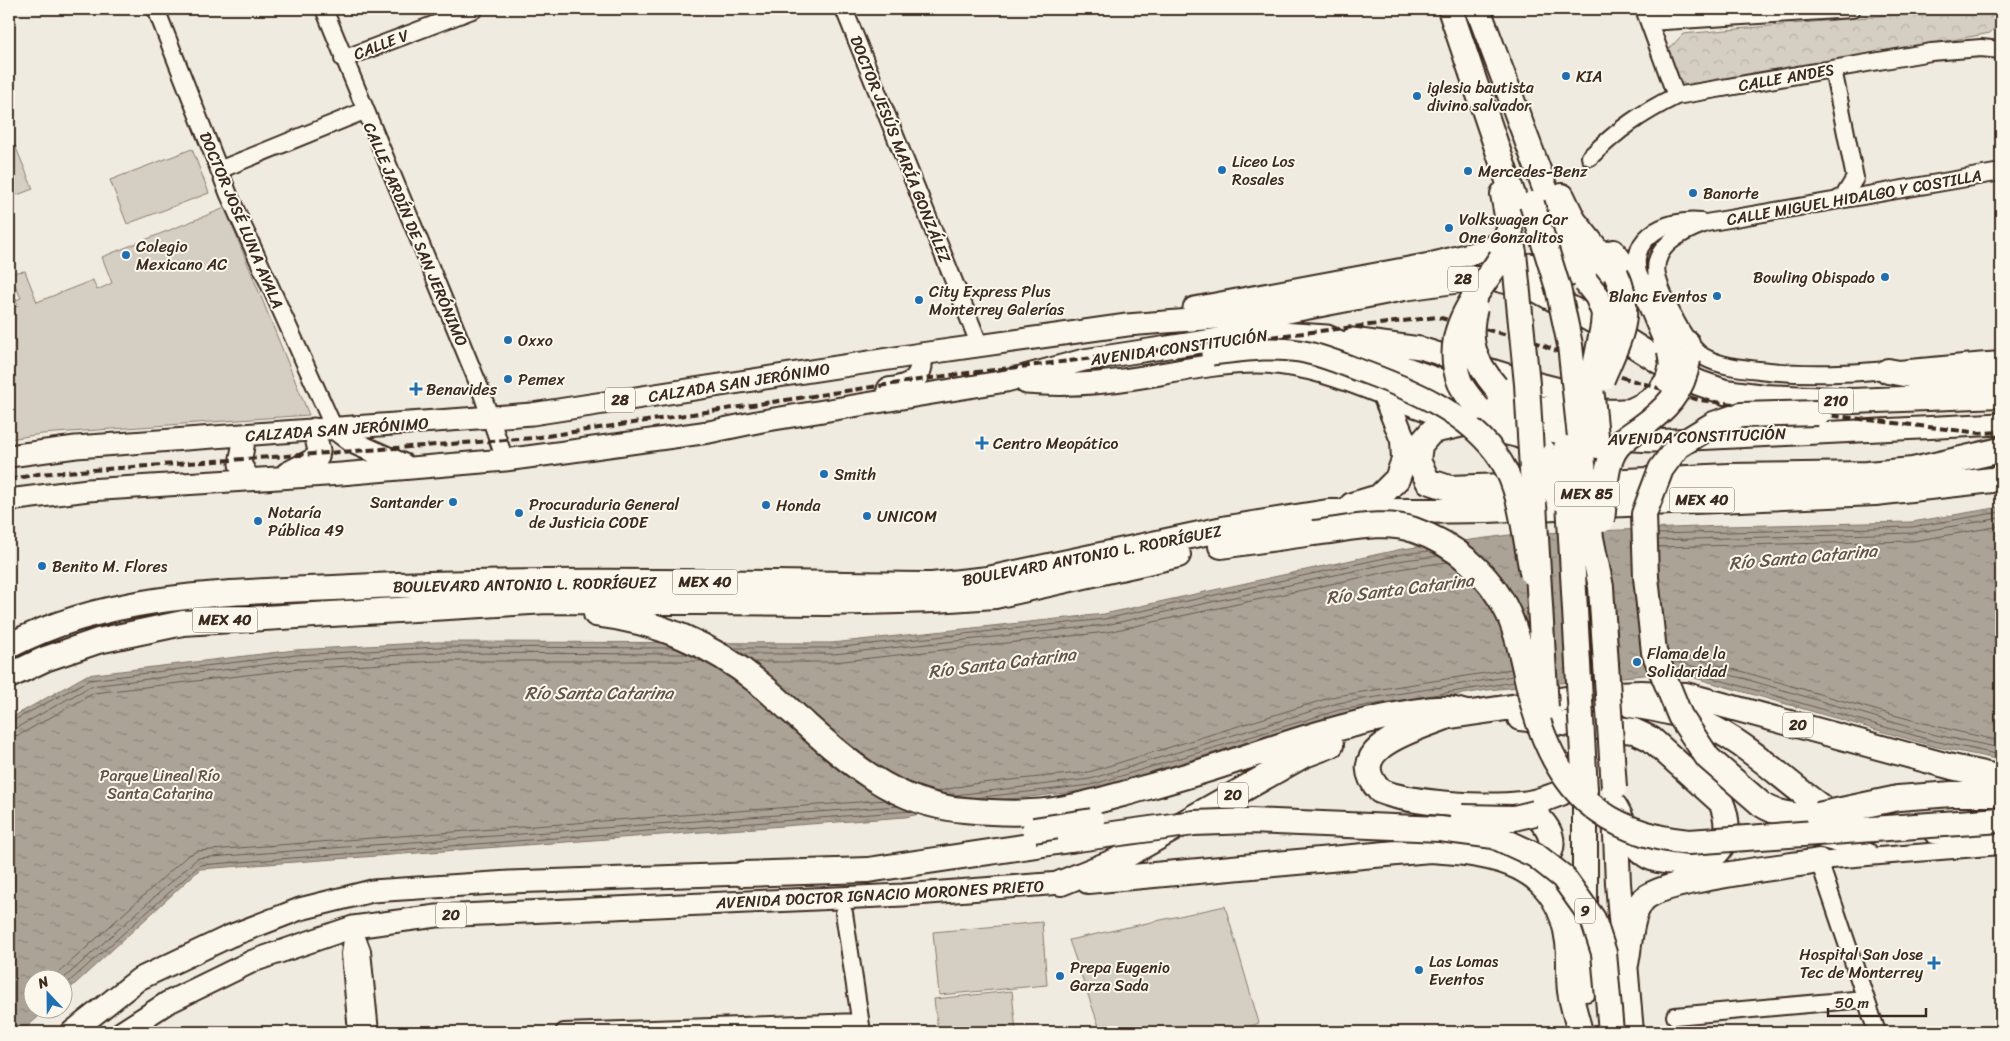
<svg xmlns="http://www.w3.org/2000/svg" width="2010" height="1041" font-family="Sriracha,sans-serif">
<defs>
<pattern id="park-crowns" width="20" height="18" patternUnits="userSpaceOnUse" patternTransform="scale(1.25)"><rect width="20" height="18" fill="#d5cec3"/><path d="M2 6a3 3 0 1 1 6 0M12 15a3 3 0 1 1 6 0" fill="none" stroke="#b8b1a7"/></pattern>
<pattern id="water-ripples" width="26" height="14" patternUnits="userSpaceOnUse" patternTransform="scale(1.25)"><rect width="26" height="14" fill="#aca397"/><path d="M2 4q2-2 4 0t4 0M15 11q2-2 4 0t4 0" fill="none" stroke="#8d857b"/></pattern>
</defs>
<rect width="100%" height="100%" fill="#f0ebe0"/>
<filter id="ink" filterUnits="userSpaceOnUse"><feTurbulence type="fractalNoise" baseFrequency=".02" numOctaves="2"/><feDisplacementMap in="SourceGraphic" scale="10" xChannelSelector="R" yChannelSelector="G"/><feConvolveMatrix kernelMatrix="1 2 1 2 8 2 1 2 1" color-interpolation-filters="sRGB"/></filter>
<g filter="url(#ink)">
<path fill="#d5cec3" stroke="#887c70" d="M12,138L33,189L9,198V140Z
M192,149L209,193L127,224L110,180Z
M225,208L309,415L42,434L9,439V309L18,306L16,300L21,298L15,285L10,287L9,273L25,271L37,302L93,280L97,290L112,283L102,257Z
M1225,906L1259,1023L1235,1032H1101L1069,940Z
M1042,922L1047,985L939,995L933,932Z
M1012,991L1016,1032H938L934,999Z"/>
<path fill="url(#park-crowns)" stroke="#887c70" d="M1954,9C1972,9 1992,2 2000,22L1990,33L1702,87L1684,84L1675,75L1668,57L1670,48L1683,34Z"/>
<path fill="url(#water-ripples)" stroke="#7f7367" d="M2001,507V760L1933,746L1674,672L1488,690L1340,714L1092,790L974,803L905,817L200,869L63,995L62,978H32V1008L47,1009L21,1032H9V719L87,675L295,650L437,642L832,643L1104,614L1402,549L1517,534L1724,526L1912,522Z"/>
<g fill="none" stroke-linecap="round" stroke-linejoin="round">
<path stroke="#685a4e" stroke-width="1" d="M1658,534L1912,527L2001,512
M1658,540L1913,533L2001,518
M1658,547L1913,541L2001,526
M732,648H833L1105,619L1403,554L1429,551
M742,654H834L1106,625L1404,560L1438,556
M1669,654H1678C1786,682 1892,719 2001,741
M1672,661L1742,678L1936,735L2001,748
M753,662H834L1107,632L1405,568L1448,562
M1674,667L1934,741L2001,755
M9,723L89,680L296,655L438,647L674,648
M9,729L16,728L91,686L296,661L438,653L688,654
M9,737L19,735L94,693L297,669L438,661H703
M935,792L972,784L1089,772L1336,696L1511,669
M955,795L1090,779L1338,703L1513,676
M973,798L1091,785L1339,710L1514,682
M53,978L187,856L197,851L886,800
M62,980L198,858L898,806
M62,988L200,865L911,811"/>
<g stroke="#3b2a1e" stroke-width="20">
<path id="minor" d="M156,9L229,195L334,428
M324,9L480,388L505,460
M844,9L980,346
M1644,9L1676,96
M1649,22L1852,9
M343,59L475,9
M1833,69L1855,178L1844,196L1837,200
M1590,157C1619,129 1640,114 1676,96L1931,52L1981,48L2001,50
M219,170L364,111
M2001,172L1706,223C1681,232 1648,248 1658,280C1664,300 1686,347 1704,357C1720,366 1740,368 1759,370C1840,380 1920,365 2001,360
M1642,284C1622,240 1664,218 1701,222
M1811,837L1869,852
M844,913L862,1032
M353,927L362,951L370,1032
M353,932L350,954L357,1032
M1675,1016L1865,999
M564,1032L860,1022
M1877,1032L1819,861L2001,846"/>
</g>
<g stroke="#3b2a1e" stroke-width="25">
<path id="major" d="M1194,308L1430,264L1470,254L1489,248L1502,240L1510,227
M1352,339L1420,348L1527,381L1591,397
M1026,383C1063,386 1100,384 1136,378C1176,372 1216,362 1257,362C1329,362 1390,402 1457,420
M888,389C911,386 924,379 921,354
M1585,419L1651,429
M334,428L354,443L404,465
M245,435L240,464L249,479
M9,456L76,447L532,414L921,354L1127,325L1229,317
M287,473L318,457L319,451L314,429
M9,500L88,490L341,474L505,460L565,452L709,432L762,421L1006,381L1084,360L1265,332L1327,336L1367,354L1437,379L1506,415L1548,430L1577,437L1652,441L2001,424
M72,1032L139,979L230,936L300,909L372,891L509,882L743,874
M122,1032L167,1003L253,961L353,927L437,916L903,895L1061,883"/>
</g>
<g stroke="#3b2a1e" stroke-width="28">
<path id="highway" d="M1450,9L1518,210
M1478,9L1559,226L1576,260L1606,295
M1503,194L1514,253
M1562,196L1574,221L1616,274
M1613,252L1634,278L1643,286L1670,351
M1496,263L1546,267L1569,274
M1229,317L1275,313L1404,288L1468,279H1498L1534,288L1615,333L1676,372L1699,383L1725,392L1764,397L1853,401L2001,395
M1687,343L1688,360
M1888,371L1920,377L2001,374
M1496,387C1508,396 1522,405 1537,408C1551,410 1625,414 1633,410C1648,404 1660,394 1668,380
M1586,483L1729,476L1867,474L1913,470L2001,450
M1535,485L1449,488L1428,481L1418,461L1420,445L1432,431L1468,423L1518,435L1537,443L1544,452
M1352,505L1379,497L1397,479L1404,460L1403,440L1385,395
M1221,546L1313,533
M596,614C655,621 712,644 759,683C822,735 876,803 964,810C986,812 1009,814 1031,812C1062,811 1093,802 1123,794C1162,783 1200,773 1237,760C1291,742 1345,724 1401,714C1416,712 1433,707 1448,709C1454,709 1461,712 1467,713
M9,646C113,591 237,593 352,587C545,578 738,583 932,585L988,579L1228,528L1328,512L1488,510L1875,493L2001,479
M9,676L45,659L98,641L183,623L547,601L827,603L935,600L995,596L1178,555
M1631,705C1659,709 1689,715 1715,729C1753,749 1785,781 1820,806
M1451,716L1593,695L1641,693L1686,695L1952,767L2001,778
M1446,717C1417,729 1340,748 1380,791C1412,804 1486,808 1521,804C1535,803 1548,798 1561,793
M1520,718L1634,731L1651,739L1721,802C1731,826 1729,853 1699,863C1693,865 1683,862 1676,862C1666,861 1655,861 1646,855C1631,846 1624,822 1615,807
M1898,798L1952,794H2001
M1521,804C1551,824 1567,848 1530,872
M1761,804C1777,815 1800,817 1818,815
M1615,812L1618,883L1631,1032
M1935,831L2001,838
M743,874L868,870L1070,840
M1088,881L1430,850C1495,854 1558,863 1568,942C1570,958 1568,975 1570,991C1572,1005 1577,1019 1580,1032
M1061,883L1116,861L1302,756L1331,745
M1626,964C1630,945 1630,916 1642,901C1659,879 1786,867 1819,861
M1585,989V790"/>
</g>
<use href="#minor" stroke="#fbf7ec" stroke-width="16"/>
<use href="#major" stroke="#fbf7ec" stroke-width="21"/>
<use href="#highway" stroke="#fbf7ec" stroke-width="24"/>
<path stroke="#3b2a1e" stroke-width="4" stroke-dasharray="8 4" stroke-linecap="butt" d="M9,480L38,474L533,438L952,375L1437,317L1535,342L1621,377L1699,400L1980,433L2001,432"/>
<g stroke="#3b2a1e" stroke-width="25" stroke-linecap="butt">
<path id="major-bridge" d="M1212,354C1241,351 1270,346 1299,351C1318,354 1335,361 1353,368C1406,387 1469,411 1501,461C1521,492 1523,538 1531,574"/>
</g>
<g stroke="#3b2a1e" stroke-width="28" stroke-linecap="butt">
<path id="highway-bridge" d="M1532,204L1558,288L1570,345L1591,538L1601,587L1614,788
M1514,253L1527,384L1546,708
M1586,282L1597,296L1604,313L1603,326L1591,387L1597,446
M1475,308C1466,342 1475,362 1496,387
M1602,379C1618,341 1635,315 1616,274
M1668,380L1672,365L1670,351
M1478,408C1472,400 1462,390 1459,380C1442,331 1476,296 1501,258
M1566,448L1585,790
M1548,459L1558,498
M1602,520C1605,500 1604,469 1614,452C1619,442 1630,435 1639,429C1665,410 1683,393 1688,360
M1313,533C1344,530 1384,519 1414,530C1455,544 1490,574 1508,613C1522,644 1525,676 1534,708C1558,790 1603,834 1689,842L2001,820
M1761,804L1708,758L1680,716L1654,652L1646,577L1644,514L1661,469L1678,446L1714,424L1741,415L1818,413
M1818,815L1898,798
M1462,817L1514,818L1535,813
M1034,830L1092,821
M1070,840L1194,823L1251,821L1440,829L1494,836L1535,855L1563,877L1593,919L1604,953L1611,1032"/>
</g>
<use href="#major-bridge" stroke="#fbf7ec" stroke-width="21"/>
<use href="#highway-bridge" stroke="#fbf7ec" stroke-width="24"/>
</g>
</g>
<g fill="#1f6fb2" stroke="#fbf7ec" stroke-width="2">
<circle cx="1566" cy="76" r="5"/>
<circle cx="1417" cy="96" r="5"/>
<circle cx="1222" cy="170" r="5"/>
<circle cx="1468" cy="171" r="5"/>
<circle cx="1693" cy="193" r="5"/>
<circle cx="1449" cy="228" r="5"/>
<circle cx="126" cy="255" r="5"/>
<circle cx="1885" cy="277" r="5"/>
<circle cx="1717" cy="296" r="5"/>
<circle cx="919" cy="300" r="5"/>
<circle cx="508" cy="340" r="5"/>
<circle cx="508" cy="379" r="5"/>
<path d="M413.5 381.5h5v5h5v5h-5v5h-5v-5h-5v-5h5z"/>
<path d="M979.5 435.5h5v5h5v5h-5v5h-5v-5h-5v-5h5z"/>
<circle cx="824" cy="474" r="5"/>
<circle cx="453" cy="502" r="5"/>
<circle cx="766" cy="505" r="5"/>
<circle cx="519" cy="513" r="5"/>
<circle cx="867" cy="516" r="5"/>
<circle cx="258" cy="521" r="5"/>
<circle cx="42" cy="566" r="5"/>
<circle cx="1637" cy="662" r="5"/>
<path d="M1931.5 955.5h5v5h5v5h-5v5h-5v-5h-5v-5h5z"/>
<circle cx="1419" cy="970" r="5"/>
<circle cx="1060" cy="976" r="5"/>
</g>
<g text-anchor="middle" stroke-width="4" stroke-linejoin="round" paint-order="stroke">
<g fill="#fbf7ec" stroke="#75685c" stroke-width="1">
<rect x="1448" y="266.5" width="30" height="25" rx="4"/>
<rect x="605" y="387.5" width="30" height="25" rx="4"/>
<rect x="1818.5" y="388.5" width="35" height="25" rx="4"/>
<rect x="1554.5" y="481.5" width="65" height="25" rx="4"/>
<rect x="1669.5" y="487.5" width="65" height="25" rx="4"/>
<rect x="672.5" y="569.5" width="65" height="25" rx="4"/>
<rect x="192.5" y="607.5" width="65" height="25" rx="4"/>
<rect x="1783" y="712.5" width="30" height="25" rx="4"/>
<rect x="1218" y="782.5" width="30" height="25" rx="4"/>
<rect x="1575" y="898.5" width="20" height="25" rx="4"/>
<rect x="436" y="902.5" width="30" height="25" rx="4"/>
</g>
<g font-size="15" font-weight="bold" fill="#3b2a1e">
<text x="1463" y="284">28</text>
<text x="620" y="405">28</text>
<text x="1836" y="406">210</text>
<text x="1587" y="499">MEX 85</text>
<text x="1702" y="505">MEX 40</text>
<text x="705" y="587">MEX 40</text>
<text x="225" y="625">MEX 40</text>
<text x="1798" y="730">20</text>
<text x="1233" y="800">20</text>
<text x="1585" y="916">9</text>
<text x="451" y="920">20</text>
</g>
<g font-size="16" fill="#3b2a1e" stroke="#fbf7ec">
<text transform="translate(381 44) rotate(-21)" y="6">CALLE V</text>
<text transform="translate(1786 77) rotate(-10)" y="6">CALLE ANDES</text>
<text transform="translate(901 149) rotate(68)" y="6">DOCTOR JESÚS MARÍA GONZÁLEZ</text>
<text transform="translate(1854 197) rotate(-10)" y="6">CALLE MIGUEL HIDALGO Y COSTILLA</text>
<text transform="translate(242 220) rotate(67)" y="6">DOCTOR JOSÉ LUNA AYALA</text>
<text transform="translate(416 234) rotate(67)" y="6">CALLE JARDÍN DE SAN JERÓNIMO</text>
<text transform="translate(1179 347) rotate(-8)" y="6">AVENIDA CONSTITUCIÓN</text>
<text transform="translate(739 382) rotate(-9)" y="6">CALZADA SAN JERÓNIMO</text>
<text transform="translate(337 429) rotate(-4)" y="6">CALZADA SAN JERÓNIMO</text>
<text transform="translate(1697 436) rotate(-2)" y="6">AVENIDA CONSTITUCIÓN</text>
<text transform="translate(1092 555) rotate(-11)" y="6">BOULEVARD ANTONIO L. RODRÍGUEZ</text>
<text transform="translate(525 584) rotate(-1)" y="6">BOULEVARD ANTONIO L. RODRÍGUEZ</text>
<text transform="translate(880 894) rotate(-3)" y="6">AVENIDA DOCTOR IGNACIO MORONES PRIETO</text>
</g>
<g font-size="16" fill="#3b2a1e" stroke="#fbf7ec" text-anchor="start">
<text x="1576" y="82">KIA</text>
<text x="1427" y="93">iglesia bautista<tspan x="1427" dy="18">divino salvador</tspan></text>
<text x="1232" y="167">Liceo Los<tspan x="1232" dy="18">Rosales</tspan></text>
<text x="1478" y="177">Mercedes-Benz</text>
<text x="1703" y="199">Banorte</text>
<text x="1459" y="225">Volkswagen Car<tspan x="1459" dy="18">One Gonzalitos</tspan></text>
<text x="136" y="252">Colegio<tspan x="136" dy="18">Mexicano AC</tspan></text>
<text x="1875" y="283" text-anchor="end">Bowling Obispado</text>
<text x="929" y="297">City Express Plus<tspan x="929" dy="18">Monterrey Galerías</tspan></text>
<text x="1707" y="302" text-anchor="end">Blanc Eventos</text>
<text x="518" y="346">Oxxo</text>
<text x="518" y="385">Pemex</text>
<text x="426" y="395">Benavides</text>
<text x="993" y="449">Centro Meopático</text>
<text x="834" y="480">Smith</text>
<text x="443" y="508" text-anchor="end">Santander</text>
<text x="529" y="510">Procuraduria General<tspan x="529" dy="18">de Justicia CODE</tspan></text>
<text x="776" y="511">Honda</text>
<text x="268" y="518">Notaría<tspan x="268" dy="18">Pública 49</tspan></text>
<text x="877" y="522">UNICOM</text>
<text x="52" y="572">Benito M. Flores</text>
<text x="1647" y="659">Flama de la<tspan x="1647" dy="18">Solidaridad</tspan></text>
<text x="1923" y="960" text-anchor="end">Hospital San Jose<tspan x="1923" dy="18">Tec de Monterrey</tspan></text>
<text x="1429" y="967">Las Lomas<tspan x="1429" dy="18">Eventos</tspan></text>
<text x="1070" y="973">Prepa Eugenio<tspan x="1070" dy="18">Garza Sada</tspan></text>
</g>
<g font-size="16" fill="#625347" stroke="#fbf7ec">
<text x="160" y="781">Parque Lineal Río<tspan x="160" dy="18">Santa Catarina</tspan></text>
</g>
<g font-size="18" font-style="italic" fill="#635448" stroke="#fbf7ec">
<text transform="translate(1803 557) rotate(-5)" y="6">Río Santa Catarina</text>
<text transform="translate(1400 589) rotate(-7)" y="6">Río Santa Catarina</text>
<text transform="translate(1002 663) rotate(-7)" y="6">Río Santa Catarina</text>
<text x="599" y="699">Río Santa Catarina</text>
</g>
</g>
<rect width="2010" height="1041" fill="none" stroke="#fbf7ec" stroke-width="30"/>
<rect x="15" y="15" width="1980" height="1011" fill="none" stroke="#3b2a1e" stroke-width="2" filter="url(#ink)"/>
<g transform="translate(48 994) rotate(338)"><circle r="24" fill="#fbf7ec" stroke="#aea59a"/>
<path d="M0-4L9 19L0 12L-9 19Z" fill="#1f6fb2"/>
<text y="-8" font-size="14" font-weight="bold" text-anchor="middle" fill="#3b2a1e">N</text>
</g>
<path d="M1828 1008v8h98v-8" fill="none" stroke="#3b2a1e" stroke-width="2.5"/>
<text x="1835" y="1008" font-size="15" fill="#3b2a1e" stroke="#fbf7ec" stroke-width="4" paint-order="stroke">50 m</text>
</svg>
